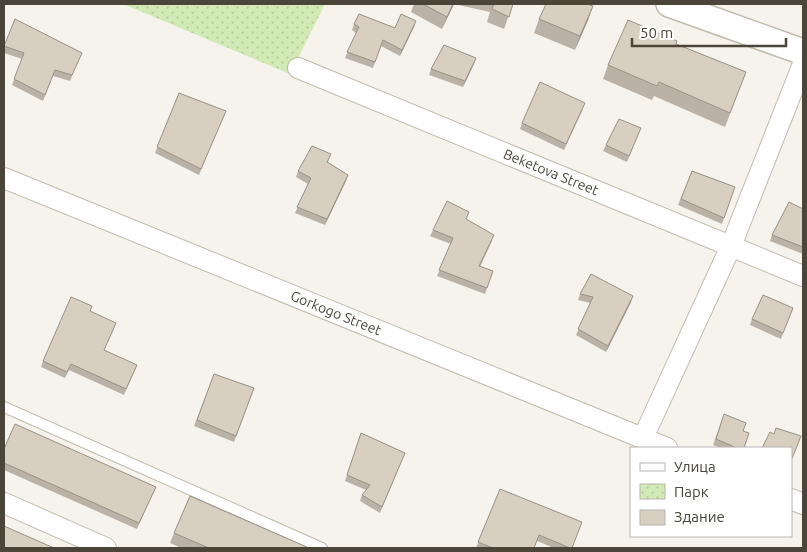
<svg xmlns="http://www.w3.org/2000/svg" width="807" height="552" font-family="Ubuntu,sans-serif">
<defs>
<pattern id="park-dots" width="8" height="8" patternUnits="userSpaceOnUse" patternTransform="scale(1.25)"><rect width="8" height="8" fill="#d2eab5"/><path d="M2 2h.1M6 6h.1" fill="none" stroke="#b6ca9c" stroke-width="1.8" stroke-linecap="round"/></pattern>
</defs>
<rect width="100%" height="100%" fill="#f6f3ec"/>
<path fill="url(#park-dots)" d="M123,4H325L290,74Z"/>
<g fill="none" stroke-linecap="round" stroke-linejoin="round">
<g stroke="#c2bbae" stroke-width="12">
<path id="service" d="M4,407L322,548"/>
</g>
<g stroke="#c2bbae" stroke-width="22">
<path id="minor" d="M298,68L803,276
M4,178L667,448
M643,438L731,246L803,64
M791,499L803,504
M4,503L106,548"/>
</g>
<g stroke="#c2bbae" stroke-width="28">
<path id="tertiary" d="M669,4L803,52"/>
</g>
<use href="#service" stroke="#fff" stroke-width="10"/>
<use href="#minor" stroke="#fff" stroke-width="20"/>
<use href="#tertiary" stroke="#fff" stroke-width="25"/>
</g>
<path fill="#bab2a6" d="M414,4H513L504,29L487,22L490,12L454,4L442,29L411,12Z
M593,6L588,20L575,50L534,33L539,19Z
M15,19L79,59L70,81L53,76L43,101L12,85L22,59L4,53V47Z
M416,21L400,56L381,46L373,68L345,58L356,33L352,30L354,24L395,28Z
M676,44L746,72L725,127L654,96L652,100L603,79L608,65Z
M476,58L463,87L429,75L431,69Z
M179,93L223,117L199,175L155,153Z
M583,109L564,150L520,129L522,123Z
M641,128L627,162L603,151L606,145Z
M329,160L328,162L348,175L325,225L295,213L308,184L296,177L298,171Z
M692,171L735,187L722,224L678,205Z
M803,209V254L770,241L772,235Z
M466,219L492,241L480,267L493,271L485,294L437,276L451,244L430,236L433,230Z
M580,294L631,302L606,352L576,335L590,303L578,300Z
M92,306L90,312L114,329L104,350L137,365L124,395L69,370L65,378L41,367L43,361Z
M793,308L781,339L750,325L752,319Z
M214,374L254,388L234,442L194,426Z
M724,414L744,431V448H721L713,445Z
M361,433L405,453L380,513L360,501L362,495L366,490L345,481Z
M4,449L153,493L137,529L4,470Z
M500,489L572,548H554L537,541L534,548H476Z
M174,533L309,548H181L170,543Z"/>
<path fill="#979187" d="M453,4H454L442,29L447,17Z
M593,6L588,20L575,50L580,36Z
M416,21L414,27L400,56L402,50Z
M476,58L474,64L463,87L465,81Z
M348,175L346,181L325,225L327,219Z
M633,296L631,302L606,352L608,346Z"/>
<path fill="#d8cfc1" stroke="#979187" d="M423,4H453L447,17Z
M494,4H513L509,17L492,9Z
M546,4H587L593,6L580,36L539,19Z
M359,14L395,28L401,14L416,21L402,50L383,40L375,62L347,52L359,27L354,24Z
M15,19L82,53L72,75L55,70L45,95L14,79L24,53L4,46Z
M628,20L677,41L676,44L746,72L730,113L659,82L657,86L608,65Z
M444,45L476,58L465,81L431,69Z
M540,82L585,103L566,144L522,123Z
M179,93L226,111L201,169L157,147Z
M619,119L641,128L629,156L606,145Z
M312,146L331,154L327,162L348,175L327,219L297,207L311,178L298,171Z
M692,171L735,187L724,218L681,199Z
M447,201L469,212L466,219L494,235L479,266L493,271L487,288L439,270L453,238L433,230Z
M789,202L803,209V247L772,235Z
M591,274L633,296L608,346L578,329L593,297L580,294Z
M763,295L793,308L783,333L752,319Z
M71,297L92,306L90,311L116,323L104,350L137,365L126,389L71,364L67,372L43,361Z
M214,374L254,388L236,436L197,420Z
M724,414L746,423L743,431L749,433L744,448H737L716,439Z
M15,424L156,487L139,523L4,463V449Z
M776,428L801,436L791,461V448H762L770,432L774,434Z
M361,433L405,453L382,507L362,495L370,485L347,475Z
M500,489L582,522L572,548H570L539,535L534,548H493L478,542Z
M190,496L309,548H209L174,533Z
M4,526L54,548H4Z"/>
<g text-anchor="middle" stroke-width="4" stroke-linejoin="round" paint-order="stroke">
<g font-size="14" fill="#4b4439" stroke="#fff">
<text transform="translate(551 172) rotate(22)" y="5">Beketova Street</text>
<text transform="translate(336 313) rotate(22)" y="5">Gorkogo Street</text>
</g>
</g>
<rect width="807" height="552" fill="none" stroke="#4b4439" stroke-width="10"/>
<rect x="630" y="447" width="162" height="90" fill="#ffffff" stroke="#b7b4b0"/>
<rect x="640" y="463" width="25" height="8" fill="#ffffff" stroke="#b7b4b0"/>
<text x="674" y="472" font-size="15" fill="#4b4439">Улица</text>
<rect x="640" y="484" width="25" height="15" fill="url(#park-dots)" stroke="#b7b4b0"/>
<text x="674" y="497" font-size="15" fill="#4b4439">Парк</text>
<rect x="640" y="510" width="25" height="15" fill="#d8cfc1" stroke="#b7b4b0"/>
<text x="674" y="522" font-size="15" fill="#4b4439">Здание</text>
<path d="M632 38v8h154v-8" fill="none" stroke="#4b4439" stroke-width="2.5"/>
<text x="640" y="38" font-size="15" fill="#4b4439" stroke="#ffffff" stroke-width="4" paint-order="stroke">50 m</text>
</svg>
